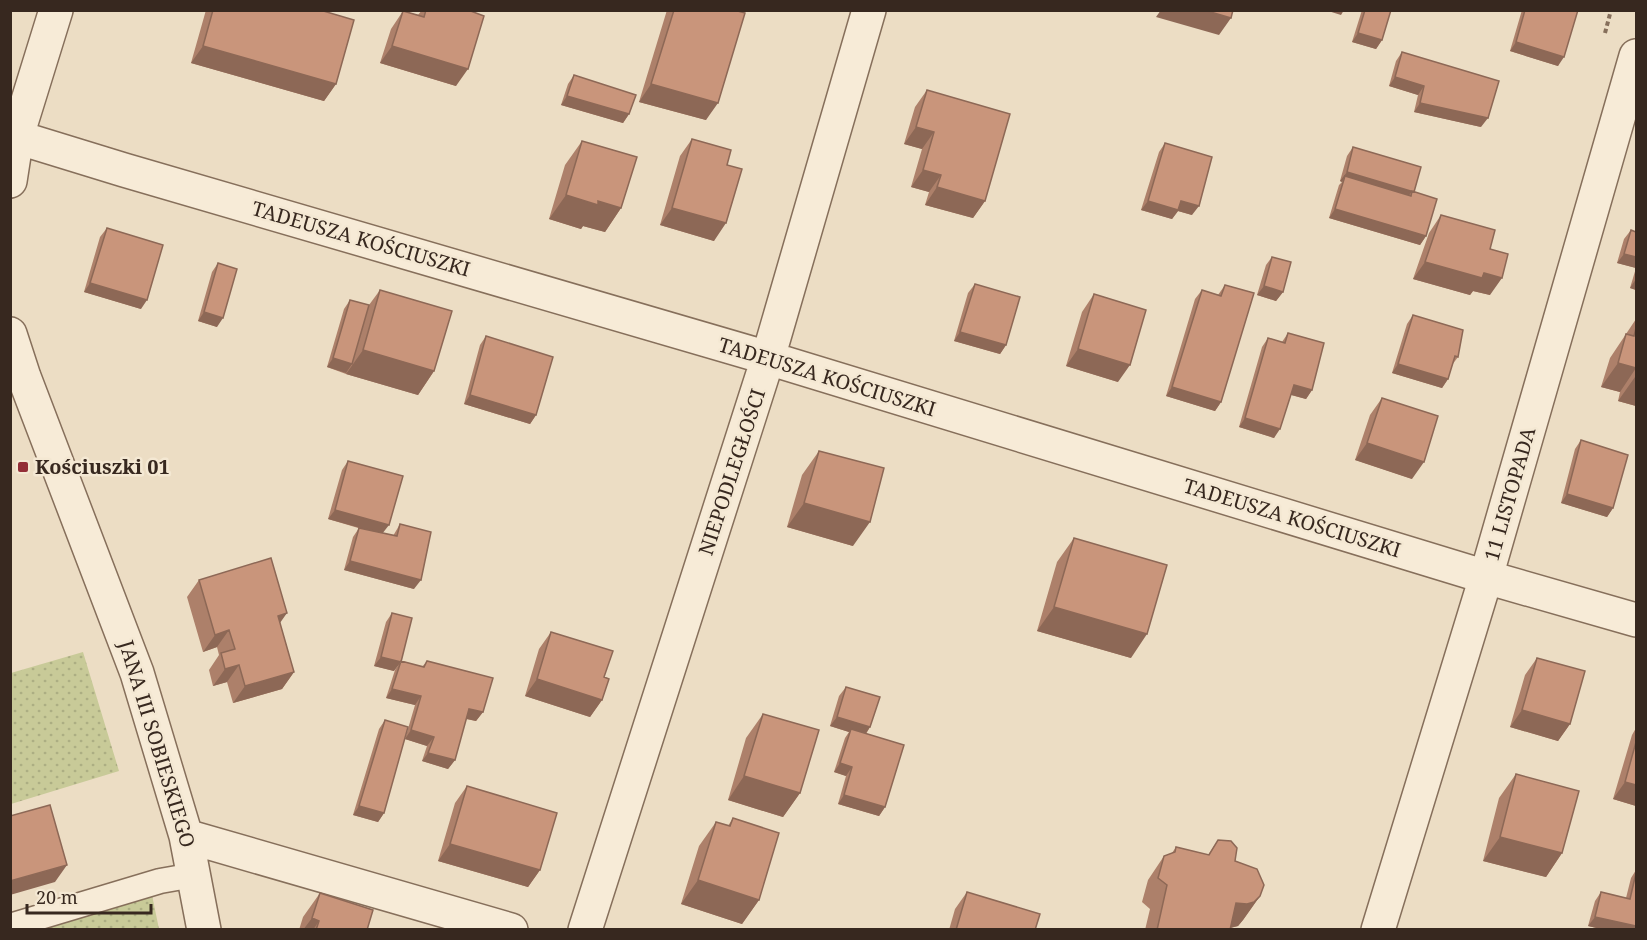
<svg xmlns="http://www.w3.org/2000/svg" width="1647" height="940" font-family="'Noto Serif',serif">
<defs>
<pattern id="grass-dots" width="8" height="8" patternUnits="userSpaceOnUse" patternTransform="scale(1.5)"><rect width="8" height="8" fill="#c8ca98"/><path d="M2 2h.1M6 6h.1" fill="none" stroke="#acae83" stroke-width="1.8" stroke-linecap="round"/></pattern>
</defs>
<rect width="100%" height="100%" fill="#ecddc4"/>
<path fill="url(#grass-dots)" d="M83,652L119,771L11,804V673Z
M152,895L159,929L41,930Z"/>
<g fill="none" stroke-linecap="round" stroke-linejoin="round">
<g stroke="#866f5b" stroke-width="27">
<path id="service" d="M10,926L160,881L194,875"/>
</g>
<g stroke="#866f5b" stroke-width="36">
<path id="minor" d="M10,135L124,170L768,358L1486,577L1636,620
M10,181L17,136L56,10
M10,334L24,377L137,673L186,836L204,930
M186,836L511,930
M585,930L768,358L869,10
M1378,930L1486,577L1636,56"/>
</g>
<path stroke="#866f5b" stroke-width="4" stroke-dasharray="4.5 3" stroke-linecap="butt" d="M1605,33L1611,10"/>
<use href="#service" stroke="#f7ebd7" stroke-width="24"/>
<use href="#minor" stroke="#f7ebd7" stroke-width="33"/>
</g>
<path fill="#ad806a" d="M206,10H320L336,84L324,101L191,63Z
M422,10H468L456,86L380,63L391,29L403,11L418,15Z
M667,10H734L706,120L639,102Z
M1362,10H1391L1382,40L1376,49L1352,42Z
M1522,10H1578L1558,66L1510,51Z
M1402,52L1481,127L1414,112L1418,95L1389,86L1396,61Z
M574,75L629,114L623,123L561,105L568,84Z
M927,90L985,201L973,218L925,205L929,192L911,187L922,149L904,144L915,107Z
M692,139L727,165L714,241L660,225L680,156Z
M582,141L621,208L605,232L583,226L581,229L549,219L565,165Z
M1165,143L1192,215L1178,211L1172,219L1141,210L1159,152Z
M1353,147L1414,192L1426,236L1420,245L1329,218L1339,185L1342,182L1340,181L1347,156Z
M1441,215L1490,249V295L1473,291L1470,295L1413,279L1429,233Z
M107,228L141,309L84,292L100,237Z
M1631,230L1636,232V290L1630,288L1636,268L1617,263L1624,239Z
M1272,257L1283,292L1276,301L1257,295L1266,265Z
M218,263L217,327L198,321L212,272Z
M975,284L1006,345L1000,354L954,341L968,293Z
M1225,285L1221,402L1215,411L1166,396L1195,299L1202,290L1218,295Z
M380,290L434,371L418,395L346,374L327,367L344,309L350,300L369,305Z
M1094,294L1118,382L1066,366L1082,312Z
M1413,315L1458,357L1452,365L1448,379L1442,388L1392,373L1407,324Z
M1636,319V406L1618,401L1620,392L1601,387L1610,358Z
M1288,333L1312,390L1306,399L1291,395L1274,438L1239,427L1262,347L1268,338L1282,342Z
M486,336L536,415L530,424L464,404L480,345Z
M1382,398L1412,479L1355,460L1370,415Z
M1581,440L1613,508L1607,517L1561,503L1575,449Z
M819,451L853,546L787,527L802,475Z
M348,461L383,533L393,536L400,524L414,589L344,570L353,537L359,528L365,530L328,519L342,470Z
M1074,538L1131,658L1037,631L1057,562Z
M199,580L280,623L294,672L282,689L233,703L227,682L213,686L209,670L219,655L217,647L203,652L187,597Z
M392,613L394,671L374,666L386,622Z
M551,632L604,677L602,700L590,717L525,696L539,649Z
M1537,658L1570,724L1558,741L1510,727L1525,675Z
M401,661L422,667L427,661L483,712L476,721L466,719L455,760L448,769L422,761L427,746L405,739L415,705L386,698L395,670Z
M846,687L870,727L866,734L885,807L879,816L838,804L846,776L834,772L845,738L849,732L830,726L839,696Z
M763,714L800,793L783,817L728,800L746,738Z
M385,720L384,813L378,822L353,815L379,729Z
M1636,728V806L1613,799L1632,735Z
M1516,774L1562,853L1546,877L1483,861L1499,798Z
M467,786L540,870L528,887L438,861L455,803Z
M733,818L759,900L742,924L681,904L699,846L716,822L728,826Z
M1218,840L1235,861L1260,896L1243,920L1238,926L1230,928V930H1145L1150,909L1142,902L1148,880L1164,856L1172,853L1176,847L1208,855Z
M1636,870V930H1605L1588,926L1595,901L1601,892L1626,898L1631,878Z
M967,892L1035,930H949L955,909Z
M320,893L367,930H299L303,917Z"/>
<path fill="#8d6856" d="M1161,10H1204L1231,18L1219,35L1156,17Z
M1325,10H1344L1341,15Z
M1358,33L1382,40L1376,49L1352,42Z
M1516,42L1564,57L1558,66L1510,51Z
M203,46L336,84L324,101L191,63Z
M392,46L468,69L456,86L380,63Z
M1395,77L1424,86L1418,95L1389,86Z
M651,84L718,103L706,120L639,102Z
M567,96L629,114L623,123L561,105Z
M1420,103L1488,118L1481,127L1414,112Z
M916,127L934,132L922,149L904,144Z
M923,170L941,175L929,192L911,187Z
M1347,172L1412,191L1406,200L1345,176L1342,182L1340,181Z
M937,187L985,201L973,218L925,205Z
M566,195L598,201L621,208L605,232L583,226L581,229L549,219Z
M1148,201H1181L1199,206L1192,215L1178,211L1172,219L1141,210Z
M672,208L726,223L714,241L660,225Z
M1335,209L1426,236L1420,245L1329,218Z
M1624,254L1636,257V268L1617,263Z
M1425,262L1484,273L1502,278L1490,295L1473,291L1470,295L1413,279Z
M1636,279V290L1630,288Z
M90,283L147,300L141,309L84,292Z
M1264,286L1283,292L1276,301L1257,295Z
M204,312L223,318L217,327L198,321Z
M960,332L1006,345L1000,354L954,341Z
M1078,349L1130,365L1118,382L1066,366Z
M363,350L434,371L418,395L346,374Z
M333,358L352,364L346,373L327,367Z
M1618,363L1636,368L1620,392L1601,387Z
M1398,364L1448,379L1442,388L1392,373Z
M1635,377L1636,378V406L1618,401Z
M1294,385L1312,390L1306,399L1288,394Z
M1172,387L1221,402L1215,411L1166,396Z
M470,395L536,415L530,424L464,404Z
M1245,418L1280,429L1274,438L1239,427Z
M1367,443L1424,462L1412,479L1355,460Z
M1567,494L1613,508L1607,517L1561,503Z
M804,503L870,522L853,546L787,527Z
M335,510L389,525L382,534L328,519Z
M350,561L421,580L414,589L344,570Z
M1054,607L1147,634L1131,658L1037,631Z
M287,613L275,630L278,616Z
M229,630L217,647L203,652L215,635Z
M381,657L401,662L394,671L374,666Z
M239,665L227,682L213,686L225,669Z
M294,672L282,689L233,703L245,686Z
M537,679L602,700L590,717L525,696Z
M392,689L421,696L415,705L386,698Z
M469,709L483,712L476,721L463,718Z
M1522,710L1570,724L1558,741L1510,727Z
M837,717L870,727L864,736L851,729L849,732L830,726Z
M411,730L434,737L427,746L405,739Z
M428,753L455,760L448,769L422,761Z
M840,763L852,767L846,776L834,772Z
M744,776L800,793L783,817L728,800Z
M1625,782L1636,785V806L1613,799Z
M844,795L885,807L879,816L838,804Z
M359,806L384,813L378,822L353,815Z
M1500,837L1562,853L1546,877L1483,861Z
M450,844L540,870L528,887L438,861Z
M67,865L55,882L10,895V881Z
M698,880L759,900L742,924L681,904Z
M1260,896L1243,920L1238,926L1230,928L1236,903Z
M1595,917L1636,926V930H1605L1588,926Z
M312,918L319,921L313,930H303Z"/>
<path fill="#c9957b" stroke="#8d6856" stroke-width="1.5" d="M213,10H320L354,20L336,84L203,46Z
M426,10H468L484,16L468,69L392,46L403,11L424,17Z
M674,10H734L745,13L718,103L651,84Z
M1204,10H1233L1231,18Z
M1365,10H1391L1382,40L1358,33Z
M1525,10H1578L1564,57L1516,42Z
M1402,52L1499,81L1488,118L1420,103L1424,86L1395,77Z
M574,75L636,95L629,114L567,96Z
M927,90L1010,114L985,201L937,187L941,175L923,170L934,132L916,127Z
M692,139L731,150L727,165L742,169L726,223L672,208Z
M582,141L637,157L621,208L598,201V205L566,195Z
M1165,143L1212,157L1199,206L1181,201L1178,210L1148,201Z
M1353,147L1421,167L1414,192L1347,172Z
M1345,176L1411,196L1412,191L1437,199L1426,236L1335,209Z
M1441,215L1495,230L1490,249L1508,254L1502,278L1484,273L1482,278L1425,262Z
M107,228L163,245L147,300L90,283Z
M1631,230L1636,232V257L1624,254Z
M1272,257L1291,262L1283,292L1264,286Z
M218,263L237,269L223,318L204,312Z
M975,284L1020,297L1006,345L960,332Z
M1225,285L1254,293L1221,402L1172,387L1202,290L1221,296Z
M380,290L452,311L434,371L363,350Z
M1094,294L1146,310L1130,365L1078,349Z
M350,300L369,305L352,364L333,358Z
M1413,315L1463,330L1458,357L1455,356L1448,379L1398,364Z
M1636,328V368L1618,363L1626,334L1634,336Z
M1288,333L1324,343L1312,390L1294,385L1280,429L1245,418L1268,338L1285,343Z
M486,336L553,357L536,415L470,395Z
M1382,398L1438,416L1424,462L1367,443Z
M1581,440L1628,455L1613,508L1567,494Z
M819,451L884,468L870,522L804,503Z
M348,461L403,476L389,525L335,510Z
M400,524L431,532L421,580L350,561L359,528L397,536Z
M1074,538L1167,565L1147,634L1054,607Z
M271,558L287,613L278,616L294,672L245,686L239,665L225,669L221,653L235,649L229,630L215,635L199,580Z
M392,613L412,618L401,662L381,657Z
M551,632L613,651L604,677L609,679L602,700L537,679Z
M1537,658L1585,671L1570,724L1522,710Z
M401,661L424,667L427,661L493,678L483,712L469,709L455,760L428,753L434,737L411,730L421,696L392,689Z
M846,687L880,697L870,727L837,717Z
M763,714L819,730L800,793L744,776Z
M385,720L408,727L384,813L359,806Z
M851,729L904,745L885,807L844,795L852,767L840,763Z
M1636,742V785L1625,782Z
M1516,774L1579,791L1562,853L1500,837Z
M467,786L557,813L540,870L450,844Z
M50,805L67,865L10,881V816Z
M733,818L779,833L759,900L698,880L716,822L730,826Z
M1218,840L1231,841L1237,848L1235,861L1257,869L1264,885L1260,896L1254,902L1247,904L1236,903L1230,930H1157L1167,885L1158,878L1164,856L1175,852L1176,847L1209,855Z
M1636,873V926L1595,917L1601,892L1630,899Z
M967,892L1040,914L1035,930H956Z
M320,893L373,910L367,930H316L319,921L312,918Z"/>
<rect fill="#932e37" stroke="#f4e8d3" stroke-width="2" x="17" y="461" width="12" height="12" rx="3"/>
<g text-anchor="middle" stroke-width="5" stroke-linejoin="round" paint-order="stroke">
<g font-size="20" fill="#37281f" stroke="#f4e8d3">
<text transform="translate(361 239) rotate(16)" y="7">TADEUSZA KOŚCIUSZKI</text>
<text transform="translate(827 377) rotate(17)" y="7">TADEUSZA KOŚCIUSZKI</text>
<text transform="translate(732 472) rotate(-72)" y="7">NIEPODLEGŁOŚCI</text>
<text transform="translate(1510 494) rotate(-74)" y="7">11 LISTOPADA</text>
<text transform="translate(1292 518) rotate(17)" y="7">TADEUSZA KOŚCIUSZKI</text>
<text transform="translate(157 744) rotate(73)" y="7">JANA III SOBIESKIEGO</text>
</g>
<g font-size="20" font-weight="bold" fill="#37281f" stroke="#f4e8d3" text-anchor="start">
<text x="35" y="474">Kościuszki 01</text>
</g>
</g>
<rect width="1647" height="940" fill="none" stroke="#37281f" stroke-width="24"/>
<path d="M27 904v9h124v-9" fill="none" stroke="#37281f" stroke-width="3"/>
<text x="36" y="904" font-size="18" fill="#37281f" stroke="#f4e8d3" stroke-width="4.5" paint-order="stroke">20 m</text>
</svg>
